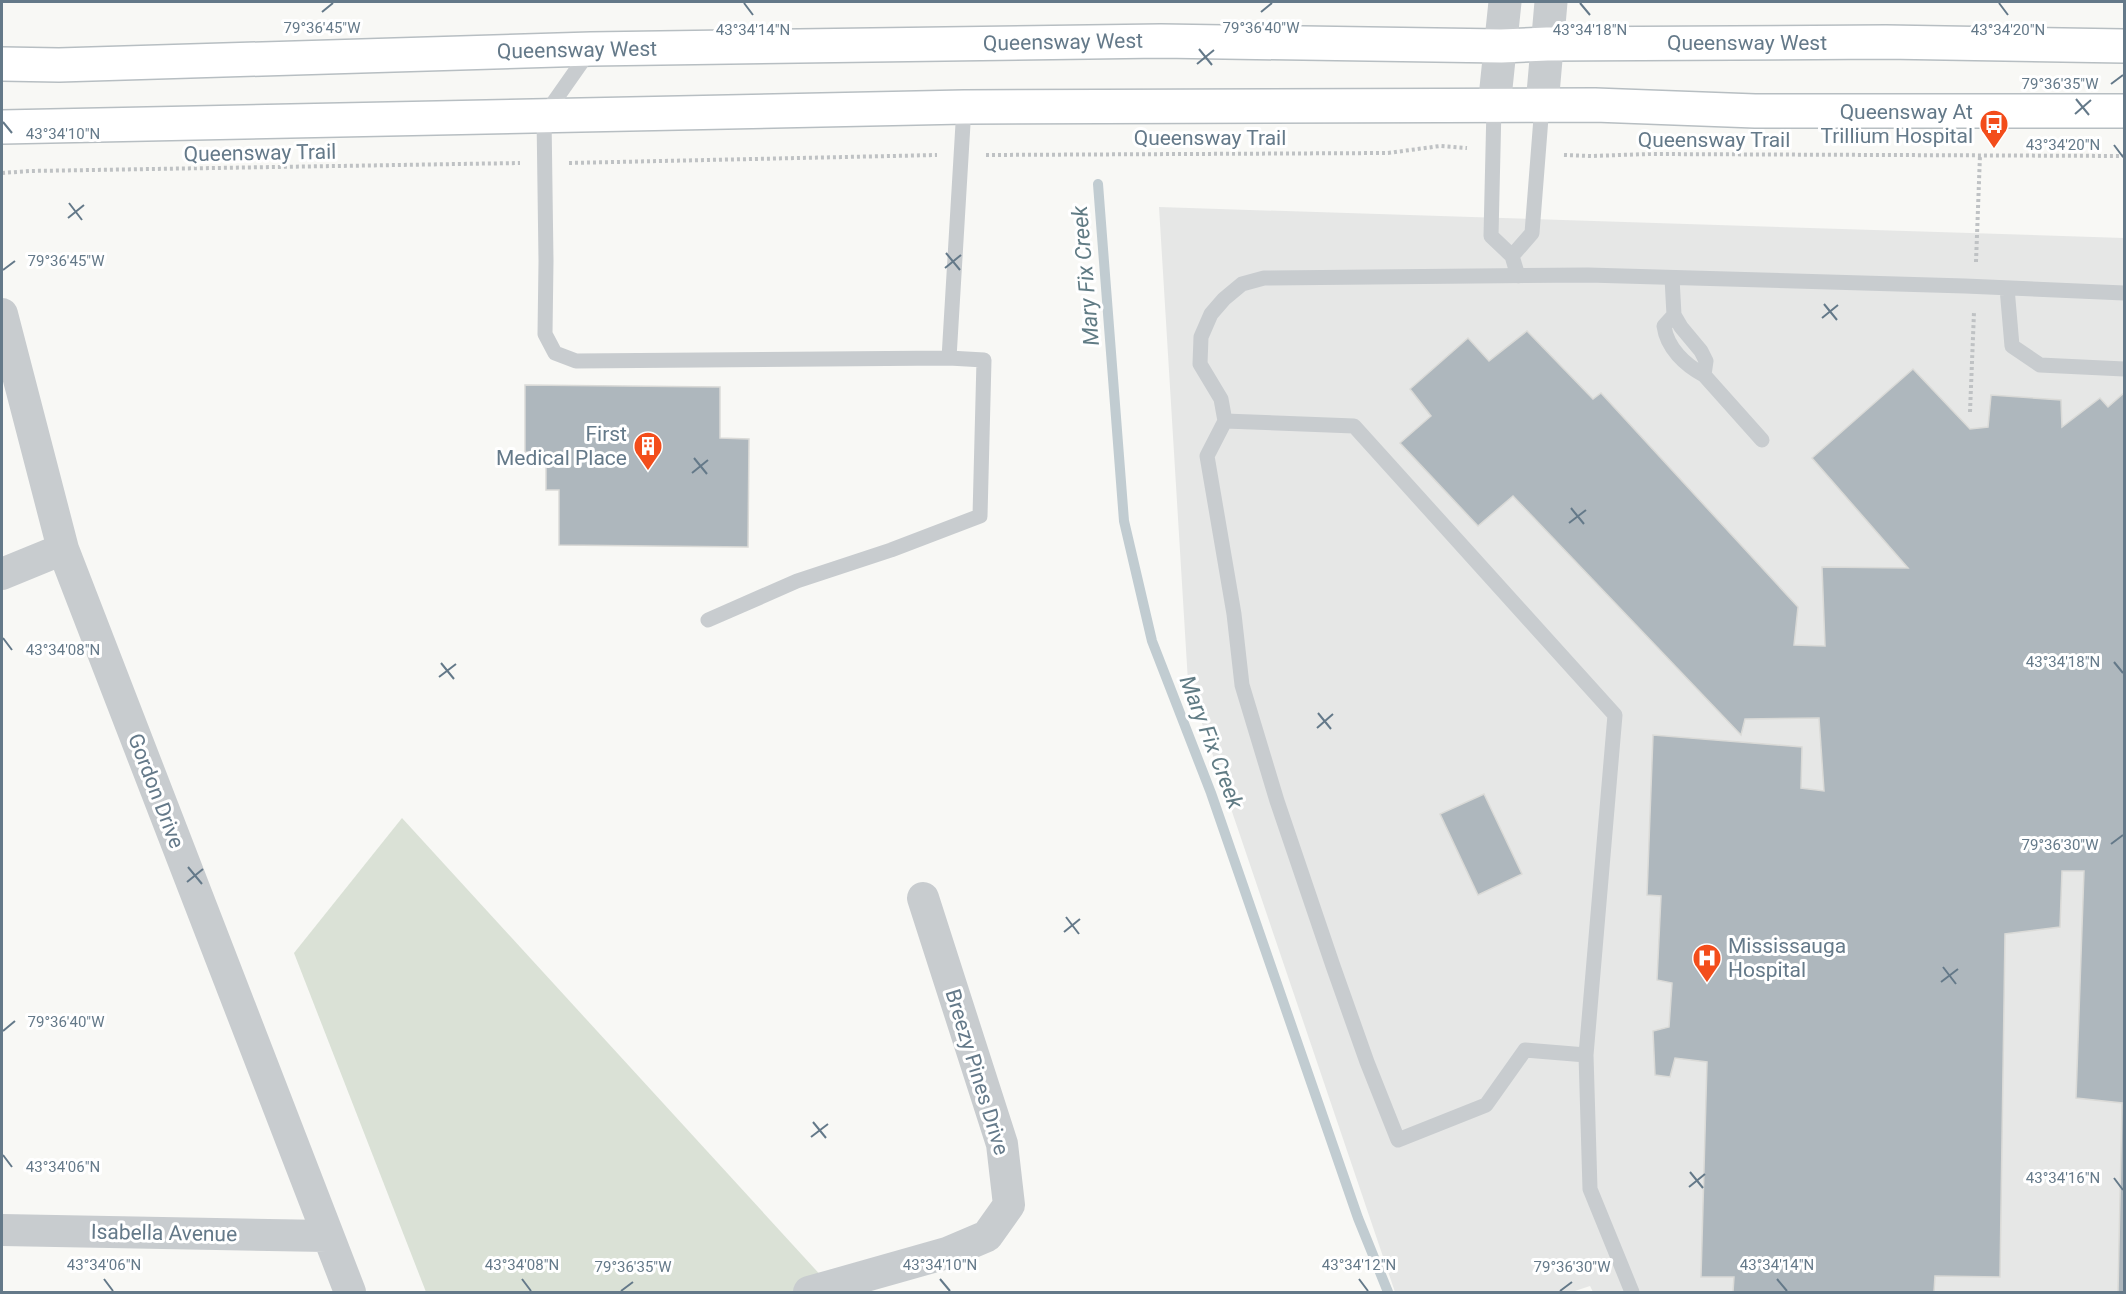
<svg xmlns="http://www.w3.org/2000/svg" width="2126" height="1294" font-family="Roboto,sans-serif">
<rect width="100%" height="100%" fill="#f8f8f5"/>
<path fill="#e6e7e6" d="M1159,207L2124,238V1292H1593L1590,1286L1572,1292H1395L1188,682Z"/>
<path fill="#dae1d6" d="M402,818L836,1292H426L294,953Z"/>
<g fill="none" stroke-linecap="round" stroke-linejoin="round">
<path stroke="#c1ccd1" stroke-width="10" d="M1098,184L1124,521L1152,641L1211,793L1358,1218L1388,1292"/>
</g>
<path fill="#aeb7bd" stroke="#dadad7" stroke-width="1.5" d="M1527,331L1593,399L1601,393L1798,607L1794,645L1825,646L1822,567L1908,568L1812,458L1913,369L1970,429L1988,427L1991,395L2061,400L2062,427L2100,398L2108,407L2124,393V1292H2118L2122,1103L2076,1098L2084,871H2062L2060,927L2005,934L2000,1277L1935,1276L1934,1292H1733L1734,1277H1701L1707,1062L1675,1058L1670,1077L1655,1075L1653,1031L1669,1027L1672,983L1657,980L1661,896L1647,895L1653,735L1802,747L1801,788L1824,791L1819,718L1745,719L1741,735L1513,496L1478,526L1400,443L1431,416L1410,389L1468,338L1489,361Z
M525,385L720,387V438L749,439L748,547L559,545V490H546V453L525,452Z
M1484,794L1522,874L1478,895L1440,814Z"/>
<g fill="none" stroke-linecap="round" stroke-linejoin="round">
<g stroke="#b7bec2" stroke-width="36">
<path id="secondary" d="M2,64L59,65L591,49L1161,41L1501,46L1547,44L1886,42L2124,46
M2,127L964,107L1595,105L1755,111H2124"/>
</g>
<path stroke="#bfc2c4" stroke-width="4" stroke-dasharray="3 3" stroke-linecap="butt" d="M986,155L1388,153L1440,146L1467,148
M1564,155L1591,156L1649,154L2124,156
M569,163L937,155
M2,173L30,171L520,163
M1976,262L1980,155
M1970,412L1974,312"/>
<path stroke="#c8cccf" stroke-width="15" d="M591,49L544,116L546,261L545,334L555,353L576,361L949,358
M1494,107L1491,236L1512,256L1518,276
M1512,256L1532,233L1542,105
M1672,278L1674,315L1681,327L1701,351L1706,361L1704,375C1685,365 1667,348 1664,326L1674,315
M2007,288L2012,346L2040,365L2124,369
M1704,375L1762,440
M1225,421L1354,426L1615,715L1586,1055L1590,1189L1632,1292
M708,620L797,581L891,550L980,516L984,360L949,358L964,107
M1586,1055L1525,1050L1486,1105L1398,1140L1367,1062L1333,966L1277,801L1242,685L1234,614L1207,456L1225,421L1221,399L1200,364L1201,337L1211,314L1224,299L1242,284L1264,278L1588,275L1965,286L2124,293"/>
<path stroke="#c8cccf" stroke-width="32" d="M2,314L63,549L350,1292
M2,574L63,549
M2,1230L327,1236
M809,1292L947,1253L987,1236L1009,1205L1002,1144L923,898"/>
<path stroke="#c8cccf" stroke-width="33" d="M1542,105L1551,2
M1494,107L1505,2"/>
<use href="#secondary" stroke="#fff" stroke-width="33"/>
</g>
<path fill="none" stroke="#647989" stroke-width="2" d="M744,3L753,15M1580,3L1590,15M1999,3L2008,15M322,12L333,3M1261,12L1272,3M1199,49L1212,65M1197,64L1214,50M2111,84L2123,75M2076,99L2089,115M2075,114L2091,100M3,122L12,133M2114,145L2123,157M69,203L82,220M68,218L84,205M946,253L960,270M945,268L961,255M3,270L15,261M1824,304L1837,320M1822,318L1838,305M694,458L707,474M692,473L708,460M1571,508L1584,524M1569,523L1586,510M3,638L12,650M2114,662L2123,673M441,663L454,679M439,677L456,664M1318,713L1331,729M1317,728L1333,714M2111,844L2123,835M188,867L202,884M187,882L203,869M1066,917L1079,934M1064,932L1080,919M1943,967L1956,984M1941,982L1958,969M3,1031L15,1021M813,1122L826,1138M811,1137L828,1124M3,1155L12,1167M1690,1172L1703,1188M2114,1178L2123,1190M1689,1187L1705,1174M104,1279L113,1291M522,1279L531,1291M940,1279L950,1291M1359,1279L1368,1291M1777,1279L1787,1291M621,1291L633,1282M1560,1291L1572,1282"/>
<defs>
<g id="bus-pin" transform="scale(1.5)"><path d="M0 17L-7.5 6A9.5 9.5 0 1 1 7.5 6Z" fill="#f34d1b" stroke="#fff"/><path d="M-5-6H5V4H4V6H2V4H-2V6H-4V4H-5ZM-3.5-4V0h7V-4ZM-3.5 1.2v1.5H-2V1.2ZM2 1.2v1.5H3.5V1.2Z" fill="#fff"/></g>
<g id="building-pin" transform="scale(1.5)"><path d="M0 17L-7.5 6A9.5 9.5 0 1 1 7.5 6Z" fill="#f34d1b" stroke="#fff"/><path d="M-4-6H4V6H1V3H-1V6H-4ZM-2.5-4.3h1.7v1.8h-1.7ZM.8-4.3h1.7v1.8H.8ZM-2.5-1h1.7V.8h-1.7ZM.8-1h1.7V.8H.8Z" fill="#fff"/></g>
<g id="hospital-pin" transform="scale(1.5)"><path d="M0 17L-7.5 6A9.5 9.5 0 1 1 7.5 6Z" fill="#f34d1b" stroke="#fff"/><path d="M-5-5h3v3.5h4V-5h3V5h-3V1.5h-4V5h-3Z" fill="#fff"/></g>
</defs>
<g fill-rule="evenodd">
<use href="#bus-pin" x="1994" y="124"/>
<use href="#building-pin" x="648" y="446"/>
<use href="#hospital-pin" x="1707" y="958"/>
</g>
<g text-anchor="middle" stroke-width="6" stroke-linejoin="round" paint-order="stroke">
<g font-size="21" fill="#647989" stroke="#fff">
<text transform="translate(1063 42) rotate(-1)" y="7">Queensway West</text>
<text x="1747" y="50">Queensway West</text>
<text transform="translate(577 50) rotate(-1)" y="7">Queensway West</text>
<text x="1210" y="145">Queensway Trail</text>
<text x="1714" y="147">Queensway Trail</text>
<text transform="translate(260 153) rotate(-1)" y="7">Queensway Trail</text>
<text transform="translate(156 791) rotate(69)" y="7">Gordon Drive</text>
<text transform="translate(977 1072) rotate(73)" y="7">Breezy Pines Drive</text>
<text transform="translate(164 1233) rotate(1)" y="7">Isabella Avenue</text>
</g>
<g font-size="21" fill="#647989" stroke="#fff" text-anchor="end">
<text x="1973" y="119">Queensway At<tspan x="1973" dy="24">Trillium Hospital</tspan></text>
<text x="627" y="441">First<tspan x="627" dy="24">Medical Place</tspan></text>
<text x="1728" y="953" text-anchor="start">Mississauga<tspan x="1728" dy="24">Hospital</tspan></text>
</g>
<g font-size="22" font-style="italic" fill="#607b84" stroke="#fff">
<text transform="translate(1085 276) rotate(-95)" y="8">Mary Fix Creek</text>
<text transform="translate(1212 742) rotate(69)" y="8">Mary Fix Creek</text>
</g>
</g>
<g font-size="15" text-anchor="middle" fill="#647989" stroke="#fff" stroke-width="6" stroke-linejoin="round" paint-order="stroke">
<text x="1261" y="33">79°36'40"W</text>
<text x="322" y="33">79°36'45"W</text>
<text x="1590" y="35">43°34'18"N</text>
<text x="2008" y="35">43°34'20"N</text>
<text x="753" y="35">43°34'14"N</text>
<text x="2060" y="89">79°36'35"W</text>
<text x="63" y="139">43°34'10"N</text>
<text x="2063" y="150">43°34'20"N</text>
<text x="66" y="266">79°36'45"W</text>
<text x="63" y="655">43°34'08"N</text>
<text x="2063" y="667">43°34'18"N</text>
<text x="2060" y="850">79°36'30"W</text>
<text x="66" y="1027">79°36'40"W</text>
<text x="63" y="1172">43°34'06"N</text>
<text x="2063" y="1183">43°34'16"N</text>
<text x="104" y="1270">43°34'06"N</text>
<text x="522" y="1270">43°34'08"N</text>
<text x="940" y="1270">43°34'10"N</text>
<text x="1359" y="1270">43°34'12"N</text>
<text x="1777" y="1270">43°34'14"N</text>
<text x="633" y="1272">79°36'35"W</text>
<text x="1572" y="1272">79°36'30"W</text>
</g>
<rect width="2126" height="1294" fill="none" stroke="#647989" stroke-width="6"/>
</svg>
